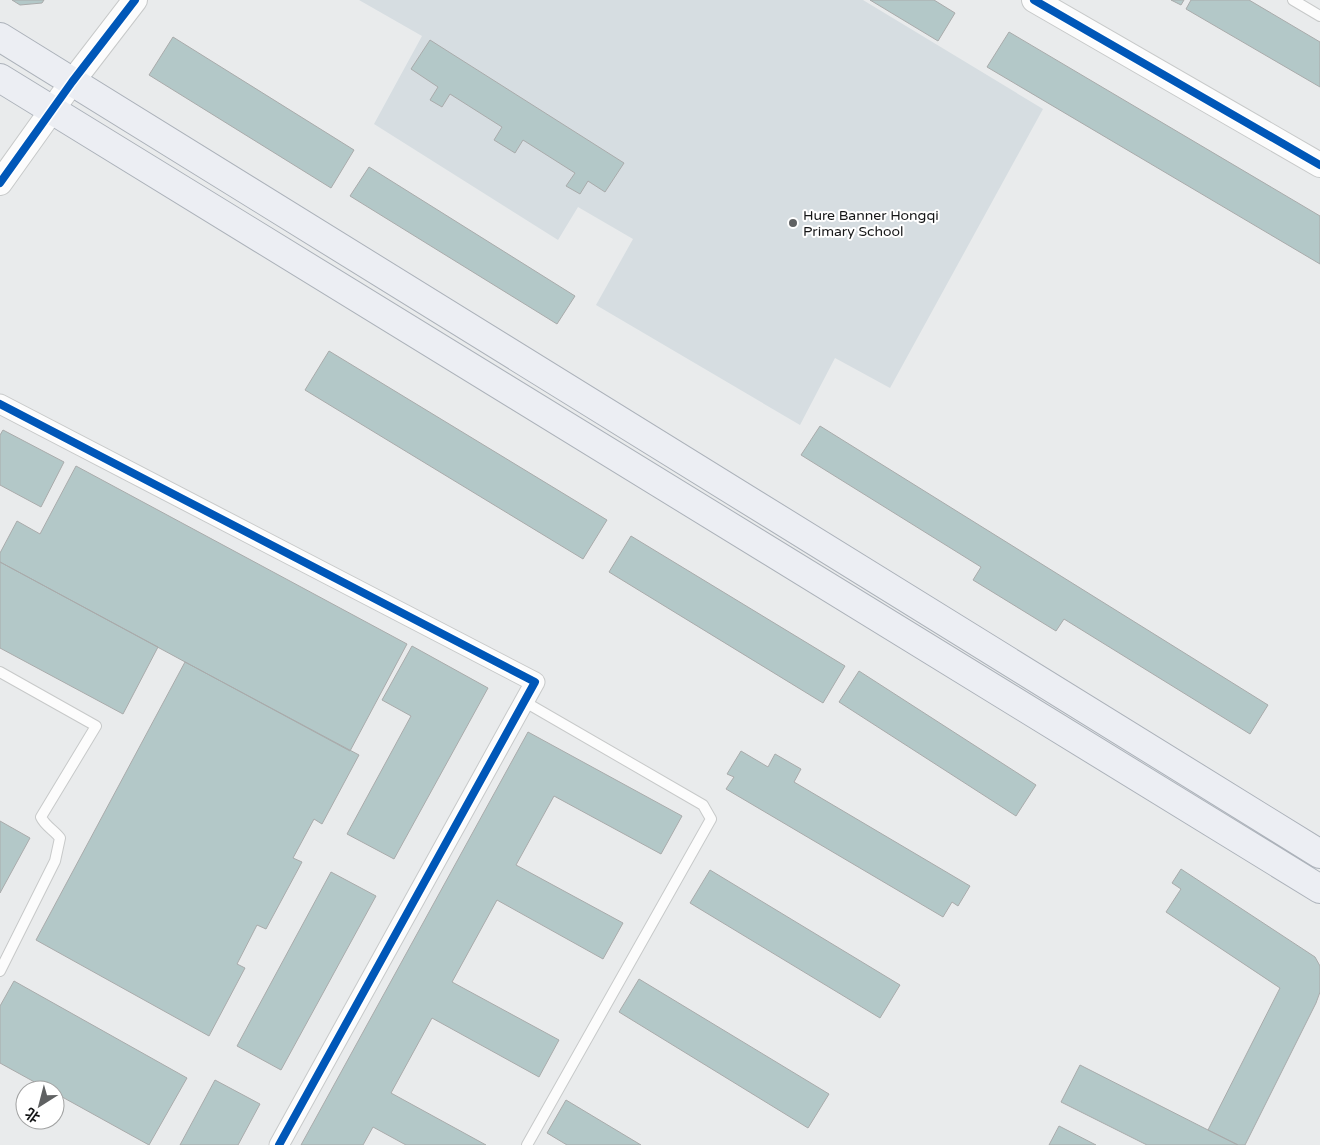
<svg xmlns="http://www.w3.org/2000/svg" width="1320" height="1145" font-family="'Varela Round','Noto Sans SC',sans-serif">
<rect width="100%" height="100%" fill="#e9ebec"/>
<path fill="#d6dde1" d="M359,0H863L1043,109L890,388L835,358L800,425L596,305L633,239L578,207L558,240L374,124L422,36Z"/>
<path fill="#b3c8c8" stroke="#a9abab" d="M12,0H44L42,3L20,5Z
M870,0H934L955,13L938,41Z
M1171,0H1184L1181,5Z
M1191,0H1249L1320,42V87L1186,9Z
M1009,32L1320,216V264L987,67Z
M173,37L354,150L331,188L149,75Z
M430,40L624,163L605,192L588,181L580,194L566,186L575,173L523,140L515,153L494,140L502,127L450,94L442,107L430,100L438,87L411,69Z
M369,167L575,296L557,324L350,196Z
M329,351L607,520L583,559L305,390Z
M820,426L1268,705L1250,734L1064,619L1056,631L973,580L981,567L801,455Z
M3,430L64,462L41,507L0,485V435Z
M76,466L407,644L350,751L0,562V553L17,521L40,534Z
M631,536L845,666L823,703L609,572Z
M0,562L158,647L123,714L0,648Z
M412,646L488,688L394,859L347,834L411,716L382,700Z
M185,662L359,755L322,824L314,819L293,858L302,862L266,929L257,925L237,964L245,968L209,1036L36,940Z
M859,671L1036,785L1016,816L839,702Z
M528,732L682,816L661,854L554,796L516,865L623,923L603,959L497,900L452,982L559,1040L539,1077L432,1018L391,1093L486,1145H406L373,1127L363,1145H301Z
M741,751L768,767L775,754L801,769L794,782L970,886L958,906L952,902L943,917L726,789L734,777L727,774Z
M0,821L30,838L0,893Z
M1181,869L1315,957L1320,966V992L1316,1003L1245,1145H1238L1208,1130L1280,988L1166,912L1181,889L1172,883Z
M710,870L900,985L880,1018L690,903Z
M331,872L376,896L281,1070L237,1046Z
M639,979L829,1094L808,1128L619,1012Z
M14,981L187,1078L149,1145L55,1093V1090H49L0,1063V1006Z
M1080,1065L1208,1130L1238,1145H1147L1061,1102Z
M215,1080L260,1104L238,1145H180Z
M566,1100L641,1145H567L547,1133Z
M1059,1126L1096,1145H1049Z"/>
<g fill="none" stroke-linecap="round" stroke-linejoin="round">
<g stroke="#c7c9c9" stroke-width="12">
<path id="service" d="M1293,0L1320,16
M0,672L96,726L41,817C45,826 54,830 60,838L55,861L0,971
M525,702L703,805L711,819L527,1145"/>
</g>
<g stroke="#c7c9c9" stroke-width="21">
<path id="minor" d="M0,404L535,682L279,1145"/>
</g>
<g stroke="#c7c9c9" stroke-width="26">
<path id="tertiary" d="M1034,0L1320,165
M0,183L72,82L135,0"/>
</g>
<g stroke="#acb2ba" stroke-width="30">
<path id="primary" d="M0,37L1320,854
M0,78L1320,889"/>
</g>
<use href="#service" stroke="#fcfcfc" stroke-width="10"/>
<use href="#minor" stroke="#fcfcfc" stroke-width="19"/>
<use href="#tertiary" stroke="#fcfcfc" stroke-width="24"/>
<use href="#primary" stroke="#eceef3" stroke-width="28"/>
<g stroke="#fff" stroke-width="11">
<path id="cycleway" d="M1034,0L1320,165
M0,183L72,82L135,0
M0,404L535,682L279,1145"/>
</g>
<use href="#cycleway" stroke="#0057b8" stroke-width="8"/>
</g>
<circle fill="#5f6162" stroke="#fff" stroke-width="2" cx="793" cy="223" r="5"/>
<g text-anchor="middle" stroke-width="4" stroke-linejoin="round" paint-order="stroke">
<g font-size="14" fill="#151617" stroke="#fff" text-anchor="start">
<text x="803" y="220">Hure Banner Hongqi<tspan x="803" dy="16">Primary School</tspan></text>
</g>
</g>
<g transform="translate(40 1105) rotate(216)"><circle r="24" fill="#ffffff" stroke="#a1a2a2"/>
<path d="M0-4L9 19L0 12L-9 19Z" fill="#5f6162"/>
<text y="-8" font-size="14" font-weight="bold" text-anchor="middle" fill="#151617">北</text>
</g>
</svg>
